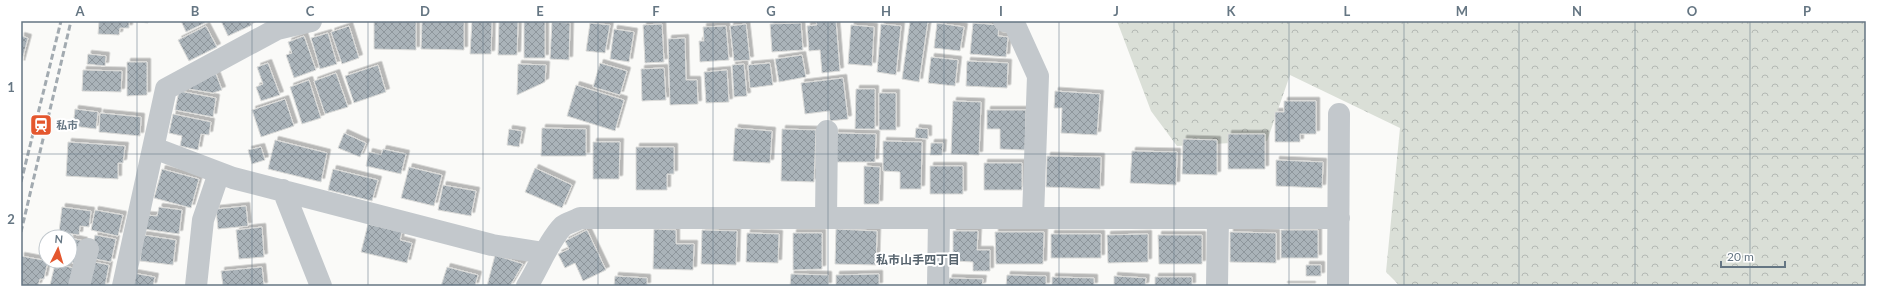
<svg xmlns="http://www.w3.org/2000/svg" width="1887" height="307" font-family="Lato,'Noto Sans JP',sans-serif">
<defs>
<pattern id="forest-crowns" width="20" height="18" patternUnits="userSpaceOnUse"><rect width="20" height="18" fill="#dadfd7"/><path d="M2 6a3 3 0 1 1 6 0M12 15a3 3 0 1 1 6 0" fill="none" stroke="#b4b9b4"/></pattern>
<pattern id="building-cross-hatch" width="8" height="8" patternUnits="userSpaceOnUse"><rect width="8" height="8" fill="#aab3b9"/><path d="M0 0l8 8M0 8l8-8" fill="none" stroke="#8e969c"/></pattern>
<filter id="shadow"><feDropShadow dx="3.5" dy="-3.5" stdDeviation="0" flood-color="#0004"/></filter>
</defs>
<rect width="100%" height="100%" fill="#fafaf8"/>
<path fill="url(#forest-crowns)" d="M1117,21H1866V286H1400L1386,272L1400,128L1290,75L1267,141L1177,146L1151,111Z"/>
<path fill="url(#building-cross-hatch)" stroke="#dcdcda" filter="url(#shadow)" d="M99,21H148V23L129,21V28H120L119,35L98,34Z
M181,21H204L205,23L186,32Z
M221,21H250L252,25L228,36Z
M374,21H416V50L374,49Z
M422,21L464,22V50L421,49Z
M472,21H492L491,54H470Z
M499,21H518L517,55H498Z
M524,21H545V58H524Z
M816,21H836L840,71L822,73L820,50L809,51L807,26L817,25Z
M910,21H928L919,82L902,79Z
M552,22L570,23L569,60L550,59Z
M590,23L610,25L605,53L586,51Z
M801,23L803,50L772,52L770,24Z
M937,23L964,27L960,51L934,48Z
M973,23L999,25L998,36L1008,37L1006,57L970,54Z
M662,24L664,62L645,63L643,25Z
M746,24L750,60L734,61L730,26Z
M881,24L901,26L896,75L877,72Z
M851,25L874,27L872,66L848,64Z
M206,26L217,47L189,61L178,40Z
M349,26L359,58L342,64L331,32Z
M726,26L729,60L700,62L699,41H704L703,27Z
M614,29L634,32L629,62L610,59Z
M328,33L337,64L320,69L311,38Z
M21,36L28,38L21,64Z
M304,36L316,70L294,78L286,55L292,53L288,42Z
M685,38L686,80H697L698,104L670,105L668,39Z
M88,54L106,56L105,66L87,64Z
M802,55L806,77L779,82L775,59Z
M931,57L958,60L955,86L928,83Z
M967,61L1008,63L1007,88L966,86Z
M127,62H147V95L127,96Z
M268,63L280,95L261,101L256,87L263,84L257,67Z
M600,63L627,71L620,95L593,87Z
M770,63L773,85L750,88L748,65Z
M518,64L546,65L545,82L517,95Z
M744,64L747,96L734,97L732,65Z
M378,65L386,92L354,103L345,76Z
M664,68L666,100L642,101L641,69Z
M83,70L122,71L121,92L82,91Z
M727,70L729,102L706,103L704,72Z
M336,73L348,107L325,114L314,81Z
M216,74L222,90L213,93L189,89L190,83Z
M843,78L848,119L830,121L829,111L805,114L801,83Z
M309,80L321,118L302,124L290,87Z
M576,85L624,100L615,131L567,116Z
M856,89H875V129H855Z
M179,91L216,98L213,117L175,110Z
M1055,91L1100,94L1097,135L1061,133L1062,108H1054Z
M879,93H896V130H879Z
M285,99L294,126L261,137L252,110Z
M953,101L981,102L979,155L951,154Z
M1284,101H1316V134H1300V142H1275V112H1284Z
M75,109L98,112L96,129L73,126Z
M987,110H1026L1025,150L1000,149V129H987Z
M100,113L141,117L140,136L99,132Z
M173,114L211,122L209,135L201,134L198,150L180,146L182,136L169,133Z
M542,128L586,129V156H541Z
M735,128L772,131L770,163L733,161Z
M916,128L928,129V139L915,138Z
M509,129L522,131L519,147L507,145Z
M782,129L816,130L814,182L781,181Z
M344,133L366,143L360,157L338,148Z
M835,133L876,134L875,162H835Z
M1228,134H1265V169H1228Z
M1183,139L1217,140V175L1182,174Z
M275,140L327,153L321,182L268,169Z
M883,141L922,142L921,189H900V172L883,171Z
M68,142L125,146L123,163H118V179L66,176Z
M593,142H620L619,179H593Z
M931,143H943L942,155H930Z
M261,147L265,160L252,164L248,150Z
M636,147H674V174H667V190H636Z
M383,149L406,154L401,174L366,166L369,152L381,155Z
M1132,151L1177,152L1176,185L1130,183Z
M1047,156L1101,157L1100,189L1046,187Z
M1276,160L1323,162L1322,188L1276,186Z
M984,163H1022V190H984Z
M864,166L880,167L879,204H864Z
M930,166H963V194H930Z
M409,167L442,175L434,206L401,198Z
M535,168L572,185L562,208L525,192Z
M162,169L199,179L191,208L154,198Z
M333,169L378,180L372,201L328,190Z
M443,185L476,191L471,216L438,210Z
M246,206L248,226L218,229L216,209Z
M62,207L91,211L89,227L80,226L79,235L59,232Z
M159,207L182,210L179,234L143,229L145,215L157,216Z
M95,210L123,215L118,236L91,230Z
M368,224L402,232L400,240L412,243L407,263L361,252Z
M262,227L264,257L239,259L236,230Z
M654,229L676,230V244H694L693,270L653,269Z
M836,229L877,231L876,265L835,264Z
M587,230L606,270L583,281L575,263L565,268L558,254L569,249L565,241Z
M702,230L737,231L736,265L701,264Z
M1281,230H1318V258H1281Z
M953,231H978L977,250H990V271H973V262L953,261Z
M995,232H1044L1043,264H996Z
M1230,232L1276,233V263L1230,262Z
M747,233L779,234L778,263L746,262Z
M793,233H822V269L793,270Z
M1051,234H1101V258H1051Z
M1148,234V262L1108,263L1107,235Z
M95,235L116,239L111,262L90,258Z
M143,235L176,240L173,265L140,261Z
M1158,235H1202V264H1159Z
M70,238L84,241L78,264L66,261H70Z
M495,255L523,264L510,286H487Z
M21,256L48,261L44,279H40L38,286H21Z
M89,261L109,265L105,286H84Z
M55,264L78,269L73,286L50,285Z
M1306,265H1321V276H1306Z
M262,267L264,286H223L221,271Z
M447,267L478,275L475,286H441Z
M133,273L155,277L153,286H131Z
M791,274L828,275V286H790Z
M879,274V286H836V275Z
M1007,275L1046,276V286H1006Z
M615,276L647,278V286H614Z
M1114,276L1146,278L1145,286H1114Z
M1052,277L1094,278V286H1052Z
M1155,277H1192V286H1155Z
M949,278L983,279L982,286H948Z
M1284,285H1312V286H1284Z"/>
<g fill="none" stroke-linecap="round" stroke-linejoin="round">
<path stroke="#c3c8cc" stroke-width="22" d="M1004,21L1014,23L1038,76L1033,217
M154,148L233,178L492,245L544,253
M283,190L321,286
M826,218L827,131
M79,286L88,249
M123,286L166,89L277,29L311,21
M196,286L203,220L219,173
M527,286C538,269 549,240 563,226C567,223 575,221 580,218H1339
M938,286L939,218
M1217,286L1218,218
M1338,286L1339,114"/>
<path stroke="#a2aab0" stroke-width="3" stroke-dasharray="6 3" stroke-linecap="butt" d="M21,182L61,21
M21,232L71,21"/>
</g>
<path fill="none" stroke="#657683" stroke-width="1" stroke-opacity="0.55" d="M137,21V286M252,21V286M368,21V286M483,21V286M598,21V286M713,21V286M828,21V286M944,21V286M1059,21V286M1174,21V286M1289,21V286M1404,21V286M1519,21V286M1635,21V286M1750,21V286M21,154H1866"/>
<defs>
<g id="station-square" transform="scale(1.15)"><rect x="-9" y="-9" width="18" height="18" rx="4" fill="#e4572e" stroke="#fff"/><path d="M-3-6H3Q5-6 5-4V2Q5 4 3 4L4.5 6H3L1.5 4h-3L-3 6H-4.5L-3 4Q-5 4-5 2V-4Q-5-6-3-6ZM-3.5-4v3h7v-3ZM-3.5 1v1.5H-2V1ZM2 1v1.5H3.5V1Z" fill="#fff"/></g>
</defs>
<g fill-rule="evenodd">
<use href="#station-square" x="41" y="125"/>
</g>
<g text-anchor="middle" stroke-width="4" stroke-linejoin="round" paint-order="stroke">
<g font-size="11" font-weight="bold" fill="#657683" stroke="#fff" text-anchor="start">
<text x="56" y="129">私市</text>
</g>
<g font-size="12" font-weight="bold" fill="#57646e" stroke="#fff">
<text x="918" y="264">私市山手四丁目</text>
</g>
</g>
<rect width="1887" height="307" fill="none" stroke="#ffffff" stroke-width="44"/>
<g transform="translate(58 249) rotate(5)"><circle r="19" fill="#ffffff" stroke="#c1c8cd"/>
<path d="M0-3L7 15L0 10L-7 15Z" fill="#e4572e"/>
<text y="-6" font-size="11" font-weight="bold" text-anchor="middle" fill="#657683">N</text>
</g>
<path d="M1721 261v6h64v-6" fill="none" stroke="#657683" stroke-width="2"/>
<text x="1727" y="261" font-size="12" fill="#657683" stroke="#ffffff" stroke-width="3" paint-order="stroke">20 m</text>
<rect x="22" y="22" width="1843" height="263" fill="none" stroke="#657683" stroke-width="1.5"/>
<g font-size="13" text-anchor="middle" font-weight="bold" fill="#657683">
<text x="80" y="16">A</text>
<text x="195" y="16">B</text>
<text x="310" y="16">C</text>
<text x="425" y="16">D</text>
<text x="540" y="16">E</text>
<text x="656" y="16">F</text>
<text x="771" y="16">G</text>
<text x="886" y="16">H</text>
<text x="1001" y="16">I</text>
<text x="1116" y="16">J</text>
<text x="1231" y="16">K</text>
<text x="1347" y="16">L</text>
<text x="1462" y="16">M</text>
<text x="1577" y="16">N</text>
<text x="1692" y="16">O</text>
<text x="1807" y="16">P</text>
<text x="11" y="92">1</text>
<text x="11" y="224">2</text>
</g>
</svg>
